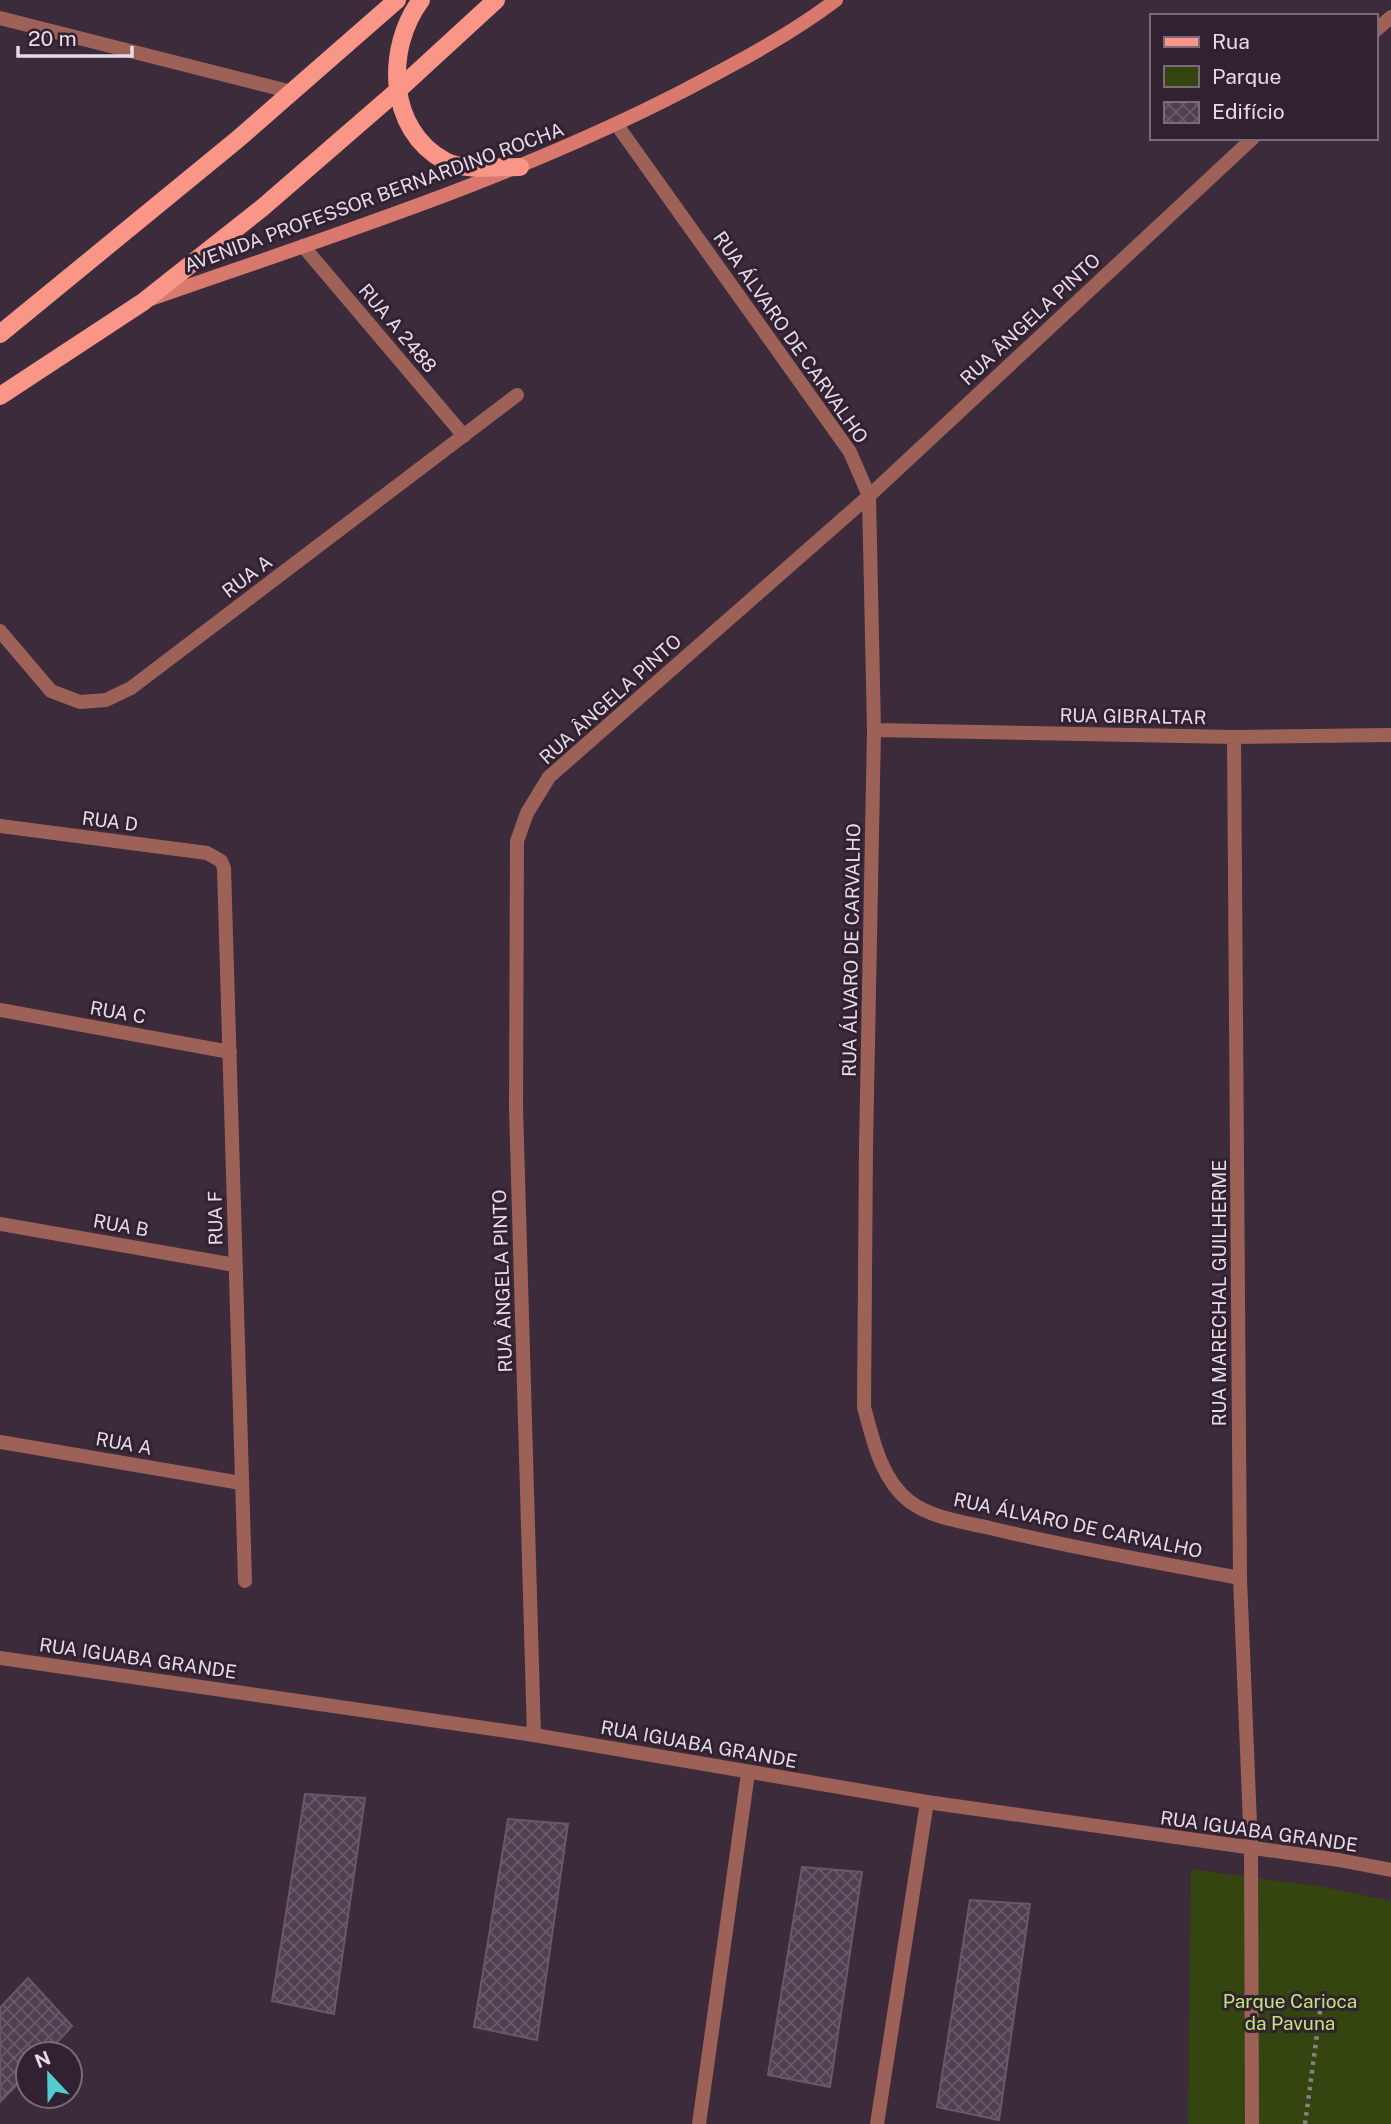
<svg xmlns="http://www.w3.org/2000/svg" width="1391" height="2124" font-family="'Public Sans',sans-serif">
<defs>
<pattern id="building-cross-hatch" width="8" height="8" patternUnits="userSpaceOnUse" patternTransform="scale(1.75)"><rect width="8" height="8" fill="#503f50"/><path d="M0 0l8 8M0 8l8-8" fill="none" stroke="#695a69"/></pattern>
</defs>
<rect width="100%" height="100%" fill="#3b2b3b"/>
<path fill="#34450f" d="M1191,1869L1324,1887L1391,1901V2124H1188Z"/>
<path fill="url(#building-cross-hatch)" stroke="#6a586a" stroke-width="2" d="M305,1794L365,1798L334,2014L272,2001Z
M508,1819L568,1824L537,2040L474,2027Z
M802,1867L862,1872L830,2087L768,2075Z
M970,1900L1030,1904L999,2120L937,2107Z
M28,1978L72,2026L46,2054H28V2073L0,2102V2008Z"/>
<g fill="none" stroke-linecap="round" stroke-linejoin="round">
<path stroke="#8c7f8c" stroke-width="4.5" stroke-dasharray="3.5 5" stroke-linecap="butt" d="M1305,2124L1322,1997"/>
<path stroke="#9d6158" stroke-width="14" d="M0,18L292,92"/>
<path stroke="#9d6158" stroke-width="14" d="M1251,1849L1252,2124"/>
<path stroke="#9d6158" stroke-width="14" d="M1375,31L1391,17
M617,125L850,452L869,496L874,730L866,1147L864,1407C873,1440 881,1479 909,1501C931,1518 964,1522 990,1528C1072,1548 1156,1562 1240,1578
M303,246L464,436
M0,631L51,691L80,702L106,700L131,688L517,395
M874,730L1234,737L1391,735
M1234,737L1240,1578L1251,1849
M0,826L207,853L221,861L224,868L245,1581
M0,1010L230,1052
M0,1224L235,1265
M0,1442L241,1483
M0,1658L534,1735L927,1802L1339,1860L1391,1870
M534,1735L516,1107L517,841L527,813L549,777L869,496L1253,138
M699,2124L748,1773
M877,2124L927,1802"/>
<path stroke="#d9796d" stroke-width="14" d="M151,299C331,236 515,178 685,90C736,63 790,35 836,0"/>
<path stroke="#f99688" stroke-width="18" d="M421,0C385,48 387,130 445,161C461,171 500,167 520,167
M0,334L238,139L397,0
M0,396L143,302L262,208L397,91L496,0"/>
</g>
<g text-anchor="middle" stroke-width="6" stroke-linejoin="round" paint-order="stroke">
<g font-size="19" fill="#e6dbe6" stroke="#312131">
<text transform="translate(374 197) rotate(-20)" y="7">AVENIDA PROFESSOR BERNARDINO ROCHA</text>
<text transform="translate(1030 319) rotate(-43)" y="7">RUA ÂNGELA PINTO</text>
<text transform="translate(398 328) rotate(50)" y="7">RUA A 2488</text>
<text transform="translate(791 337) rotate(55)" y="7">RUA ÁLVARO DE CARVALHO</text>
<text transform="translate(247 576) rotate(-37)" y="7">RUA A</text>
<text transform="translate(610 699) rotate(-42)" y="7">RUA ÂNGELA PINTO</text>
<text transform="translate(1133 716) rotate(1)" y="7">RUA GIBRALTAR</text>
<text transform="translate(110 821) rotate(7)" y="7">RUA D</text>
<text transform="translate(851 950) rotate(-89)" y="7">RUA ÁLVARO DE CARVALHO</text>
<text transform="translate(118 1012) rotate(10)" y="7">RUA C</text>
<text transform="translate(215 1218) rotate(-91)" y="7">RUA F</text>
<text transform="translate(121 1225) rotate(10)" y="7">RUA B</text>
<text transform="translate(502 1281) rotate(-92)" y="7">RUA ÂNGELA PINTO</text>
<text transform="translate(1219 1293) rotate(-90)" y="7">RUA MARECHAL GUILHERME</text>
<text transform="translate(124 1443) rotate(10)" y="7">RUA A</text>
<text transform="translate(1078 1525) rotate(12)" y="7">RUA ÁLVARO DE CARVALHO</text>
<text transform="translate(138 1658) rotate(8)" y="7">RUA IGUABA GRANDE</text>
<text transform="translate(699 1744) rotate(10)" y="7">RUA IGUABA GRANDE</text>
<text transform="translate(1259 1831) rotate(8)" y="7">RUA IGUABA GRANDE</text>
</g>
<g font-size="19" fill="#bee875" stroke="#312131">
<text x="1290" y="2008">Parque Carioca<tspan x="1290" dy="22">da Pavuna</tspan></text>
</g>
</g>
<rect x="1150" y="14" width="228" height="126" fill="#312131" stroke="#796b79" stroke-width="2"/>
<rect x="1164" y="37" width="35" height="10" fill="#f99688" stroke="#796b79" stroke-width="2"/>
<text x="1212" y="49" font-size="21" fill="#e6dbe6">Rua</text>
<rect x="1164" y="66" width="35" height="21" fill="#34450f" stroke="#796b79" stroke-width="2"/>
<text x="1212" y="84" font-size="21" fill="#e6dbe6">Parque</text>
<rect x="1164" y="102" width="35" height="21" fill="url(#building-cross-hatch)" stroke="#796b79" stroke-width="2"/>
<text x="1212" y="119" font-size="21" fill="#e6dbe6">Edifício</text>
<g transform="translate(49 2075) rotate(338)"><circle r="33" fill="#312131" stroke="#796b79" stroke-width="2"/>
<path d="M0-5L12 26L0 18L-12 26Z" fill="#52cdcf"/>
<text y="-10" font-size="19" font-weight="bold" text-anchor="middle" fill="#e6dbe6">N</text>
</g>
<path d="M18 46v10h114v-10" fill="none" stroke="#e6dbe6" stroke-width="3.5"/>
<text x="28" y="46" font-size="21" fill="#e6dbe6" stroke="#312131" stroke-width="5" paint-order="stroke">20 m</text>
</svg>
